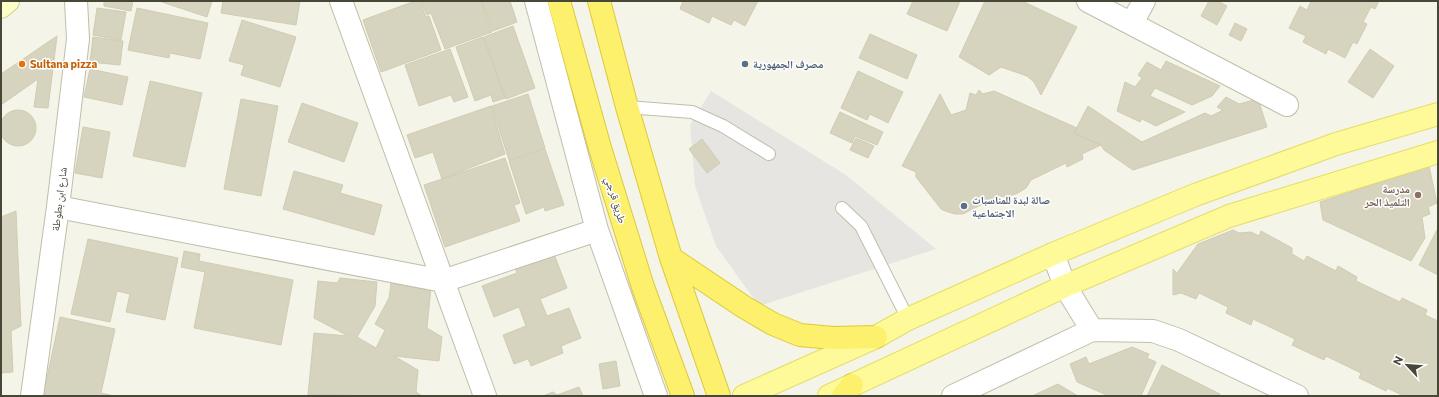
<svg xmlns="http://www.w3.org/2000/svg" width="1439" height="397" font-family="Commissioner,'Noto Naskh Arabic',sans-serif">
<rect width="100%" height="100%" fill="#f4f4e9"/>
<path fill="#e6e5e1" d="M711,91L846,175L936,249L759,306L716,246L695,186L690,125Z"/>
<path fill="#d6d3be" stroke="#d1ccb2" d="M104,1H133L131,11L104,6Z
M159,1H212L207,17Z
M223,1H300L296,25L221,13Z
M415,1H420L426,17L429,16L441,50L381,72L363,20Z
M421,1H481L492,32L445,49L431,13L427,15Z
M482,1H510L517,22L493,31Z
M683,1H758L745,26L734,20L731,25L712,16L709,23L680,9Z
M913,1H960L947,31L907,14Z
M985,1H1022L1077,27L1041,95L1034,82L1027,76L1001,67L989,75L959,57Z
M1209,1H1218L1227,6L1217,25L1201,16Z
M1311,1H1379L1375,9L1371,7L1363,22L1367,24L1357,44L1353,42L1345,58L1328,49L1326,54L1303,42L1306,36L1289,28L1300,6L1307,10Z
M97,8L126,12L121,40L93,35Z
M137,8L208,23L200,59L170,53L169,58L128,50Z
M242,20L296,37L280,87L241,75L244,65L229,61Z
M1235,23L1247,29L1241,41L1229,35Z
M513,26L535,88L506,99L484,37Z
M870,34L917,55L907,79L859,58Z
M57,36L48,108L34,107L38,79L1,105V74Z
M93,37L123,41L120,65L90,62Z
M483,37L505,98L493,102L491,95L475,101L456,47Z
M450,49L468,97L454,102L451,95L419,106L405,65Z
M1370,49L1394,66L1373,98L1348,82Z
M1166,61L1220,86L1212,96L1192,105L1155,88L1150,96L1185,112L1156,126L1142,119L1140,122L1117,111L1125,82L1135,87L1142,78L1138,75L1147,62L1161,70Z
M90,69L128,77L122,105L84,97Z
M858,71L903,92L888,123L870,114L867,120L841,108Z
M150,81L202,93L185,167L133,156Z
M979,90L983,94L994,91L1077,128L1074,133L1101,145L1082,154L1083,159L1067,167L1066,163L1031,180L1026,188L1018,193L1007,197L998,196L963,214H955L945,211L941,209L916,177V172L902,166L940,94L951,115L966,110L970,93L976,95Z
M528,94L545,148L509,160L492,106Z
M1226,97L1239,104L1258,99L1267,127L1133,170L1104,150L1101,145L1074,133L1088,106L1142,142L1205,113L1211,116L1223,110L1217,107Z
M241,99L278,106L261,196L224,189Z
M302,103L358,123L344,162L288,142Z
M491,106L505,154L442,179L433,152L415,158L407,135Z
M0 128a18 18 0 1 1 36 0a18 18 0 1 1-36 0Z
M840,112L883,132L877,145L855,136L852,143L830,133Z
M83,127L110,132L102,178L75,173Z
M856,138L874,146L868,158L850,150Z
M702,139L720,163L707,173L689,149Z
M545,149L564,205L545,211L544,207L526,214L509,161Z
M505,158L520,203L514,205L520,221L445,247L424,185Z
M1429,166L1437,203L1428,207L1430,214L1422,217L1425,238L1411,261L1323,220L1320,202Z
M294,171L343,185L340,193L382,205L374,235L283,209Z
M16,211L21,326L11,331L13,372L1,373V217Z
M1438,228V275L1419,265Z
M1233,230L1239,233L1251,232L1259,236L1261,231L1292,248V254L1304,261L1307,256L1336,271L1338,266L1357,277L1356,281L1400,302L1402,298L1427,310L1425,315L1438,321V396H1404L1387,388L1386,391L1359,378L1361,373L1326,356L1324,360L1292,345L1295,339L1253,319L1251,325L1226,313L1228,307L1199,293L1196,299L1181,293L1173,295V269L1177,273L1198,244Z
M88,239L178,258L165,320L126,312L130,294L117,291L110,322L71,314Z
M184,251L200,254L199,261L293,280L281,345L194,328L205,272L181,267Z
M554,254L567,288L540,299L547,316L569,308L581,338L561,346L563,353L531,366L528,359L514,364L503,335L526,326L519,307L494,317L482,286L517,273L513,263Z
M340,278L377,282L375,306L357,337L376,348L385,330L375,324L389,298L391,283L431,287L427,328L442,337L439,361L394,356L418,370L416,392L422,396L308,395L314,333L348,336L314,318L318,281L337,283Z
M60,317L115,329L101,393L114,396H43Z
M1132,347L1149,354L1147,358L1156,362L1141,396H1109L1077,382L1070,364L1086,357L1089,364Z
M616,361L620,386L603,389L599,364Z
M1162,365L1220,394L1219,396H1147Z
M1058,384L1078,396H1032Z
M579,387L583,396H543L553,392L557,395Z"/>
<g fill="none" stroke-linecap="round" stroke-linejoin="round">
<g stroke="#c0beab" stroke-width="14">
<path id="lane" d="M627,107L692,112L723,126L769,154
M842,208L861,226L908,319"/>
</g>
<g stroke="#c0beab" stroke-width="24">
<path id="street" d="M341,1L485,396
M536,1L597,230L656,396
M1088,1L1287,105
M1132,23L1144,1
M58,207L443,281L597,230
M1053,254L1065,286L1092,330
M32,396L58,207L78,39L76,1
M953,396L1092,330L1153,331L1179,340L1297,396"/>
</g>
<g stroke="#d1d096" stroke-width="24">
<path id="secondary" d="M1,7L8,1"/>
</g>
<g stroke="#e4dd68" stroke-width="24">
<path id="primary" d="M744,396L876,337L908,319L1053,254L1195,195L1336,144L1438,114
M829,396L1065,286L1229,216L1438,152"/>
</g>
<g stroke="#ddc93a" stroke-width="24">
<path id="highway" d="M559,1L600,148L643,287L683,396
M599,1L627,107L671,258L719,396
M671,258L744,307L773,324L800,335L833,338L876,337
M843,396L852,385"/>
</g>
<use href="#lane" stroke="#fff" stroke-width="12"/>
<use href="#street" stroke="#fff" stroke-width="22"/>
<use href="#secondary" stroke="#fefec9" stroke-width="22"/>
<use href="#primary" stroke="#fefa99" stroke-width="22"/>
<use href="#highway" stroke="#fdf06c" stroke-width="22"/>
</g>
<circle fill="#e8710a" stroke="#fff" stroke-width="1.5" cx="22" cy="64" r="4"/>
<g fill="#5c6f8a" stroke="#fff" stroke-width="1.5">
<circle cx="745" cy="64" r="4"/>
<circle cx="964" cy="206" r="4"/>
</g>
<circle fill="#8d6e63" stroke="#fff" stroke-width="1.5" cx="1418" cy="195" r="4"/>
<g text-anchor="middle" stroke-width="3" stroke-linejoin="round" paint-order="stroke">
<g font-size="11" font-weight="bold" fill="#c56008" stroke="#fff" text-anchor="start">
<text x="30" y="68">Sultana pizza</text>
</g>
<g font-size="11" font-weight="bold" fill="#4e5e75" stroke="#fff" text-anchor="start">
<text x="753" y="68">مصرف الجمهورية</text>
<text x="972" y="204">صالة لبدة للمناسبات<tspan x="972" dy="13">الاجتماعية</tspan></text>
</g>
<g font-size="11" font-weight="bold" fill="#785e54" stroke="#fff" text-anchor="end">
<text x="1410" y="193">مدرسة<tspan x="1410" dy="13">التلميذ الحر</tspan></text>
</g>
<g font-size="11" fill="#484637" stroke="#fff">
<text transform="translate(59 199) rotate(-83)" y="4">شارع ابن بطوطة</text>
<text transform="translate(616 200) rotate(73)" y="4">طريق قرجي</text>
</g>
</g>
<rect width="1439" height="397" fill="none" stroke="#484637" stroke-width="4"/>
<g transform="translate(1407 365) rotate(296)" stroke="#ffffff" stroke-width="3" paint-order="stroke">
<path d="M0-3L7 15L0 10L-7 15Z" fill="#484637"/>
<text y="-6" font-size="11" font-weight="bold" text-anchor="middle" fill="#484637">N</text>
</g>
</svg>
